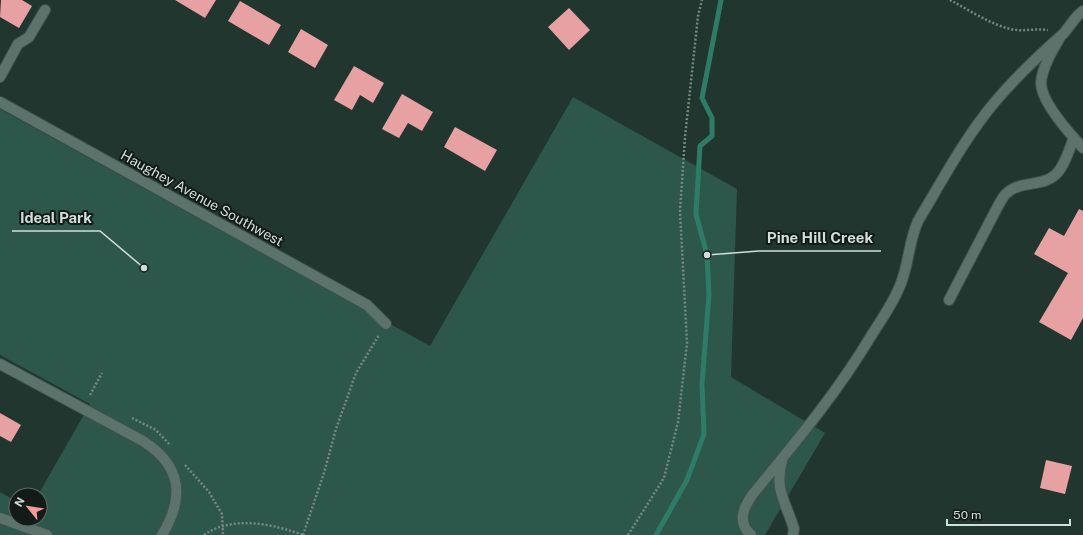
<svg xmlns="http://www.w3.org/2000/svg" width="1083" height="535" font-family="'Public Sans',sans-serif">
<rect width="100%" height="100%" fill="#21362f"/>
<path fill="#2c574a" d="M573,97L737,189L731,377L825,433L765,535H0V492L16,501V519H40V495H38L90,404L0,355V109L430,346Z"/>
<g fill="none" stroke-linecap="round" stroke-linejoin="round">
<path stroke="#2e7c67" stroke-width="5" d="M656,535L687,480L704,434L702,384L709,294L707,255L696,214L700,146L712,136V118L702,98L721,0"/>
</g>
<path fill="#e7a1a2" d="M1,0H22L32,6L19,28L0,17Z
M175,0H216L205,18Z
M240,1L281,25L269,45L228,21Z
M569,8L590,30L569,50L548,27Z
M301,29L328,45L315,68L288,52Z
M354,66L384,83L373,103L360,95L352,110L334,100Z
M402,94L433,112L422,131L408,123L399,138L382,129Z
M455,127L497,150L485,171L444,147Z
M1079,209L1083,211V318L1071,340L1039,322L1068,273L1034,254L1049,228L1064,236Z
M0,413L21,425L11,442L0,436Z
M1046,460L1072,466L1065,494L1040,488Z"/>
<g fill="none" stroke-linecap="round" stroke-linejoin="round">
<g stroke="#41534e" stroke-width="12">
<path id="minor" d="M1059,39C1052,51 1042,68 1041,83C1041,102 1070,134 1083,148
M0,77L18,44L29,37L45,10
M0,102L367,305L386,324
M949,300L998,206C1001,201 1003,196 1007,193C1020,180 1045,188 1058,172C1066,163 1069,149 1074,138
M0,364L143,441C182,466 185,497 162,535
M782,461C774,490 786,502 794,529L793,535
M0,518L47,535
M751,535C737,522 743,508 753,494C795,443 837,393 871,336C881,320 892,305 899,288C909,267 908,243 918,221C942,181 964,139 994,103C1015,78 1038,56 1063,34C1070,27 1074,17 1083,11"/>
</g>
<path stroke="#778882" stroke-width="2.5" stroke-dasharray="2 2" stroke-linecap="butt" d="M950,0C969,10 990,24 1010,29C1023,32 1035,28 1048,30
M90,395L102,373
M132,418L156,430L170,445
M185,465L209,492L222,514L223,535
M204,535C232,515 273,524 303,535
M303,535L324,473L336,429L356,373L379,335
M628,535L664,478L678,422L687,343L680,211L685,137L698,16L702,0"/>
<use href="#minor" stroke="#5c736b" stroke-width="10"/>
</g>
<g text-anchor="middle" stroke-width="4" stroke-linejoin="round" paint-order="stroke">
<g font-size="14" fill="#d2deda" stroke="#121b18">
<text transform="translate(202 198) rotate(29)" y="5">Haughey Avenue Southwest</text>
</g>
</g>
<path fill="none" stroke="#d2deda" stroke-width="1.5" d="M144 268L100 231H12M707 255L759 251H881"/>
<g fill="#d2deda" stroke="#121b18" stroke-width="1.5">
<circle cx="144" cy="268" r="4"/>
<circle cx="707" cy="255" r="4"/>
</g>
<g font-size="15" text-anchor="middle" font-weight="bold" fill="#d2deda" stroke="#121b18" stroke-width="4" stroke-linejoin="round" paint-order="stroke">
<text x="56" y="223">Ideal Park</text>
<text x="820" y="243">Pine Hill Creek</text>
</g>
<g transform="translate(28 507) rotate(300)"><circle r="19" fill="#121b18" stroke="#5f6966"/>
<path d="M0-3L7 15L0 10L-7 15Z" fill="#f59b9c"/>
<text y="-6" font-size="11" font-weight="bold" text-anchor="middle" fill="#d2deda">N</text>
</g>
<path d="M947 519v6h123v-6" fill="none" stroke="#d2deda" stroke-width="2"/>
<text x="953" y="519" font-size="12" fill="#d2deda" stroke="#121b18" stroke-width="3" paint-order="stroke">50 m</text>
</svg>
